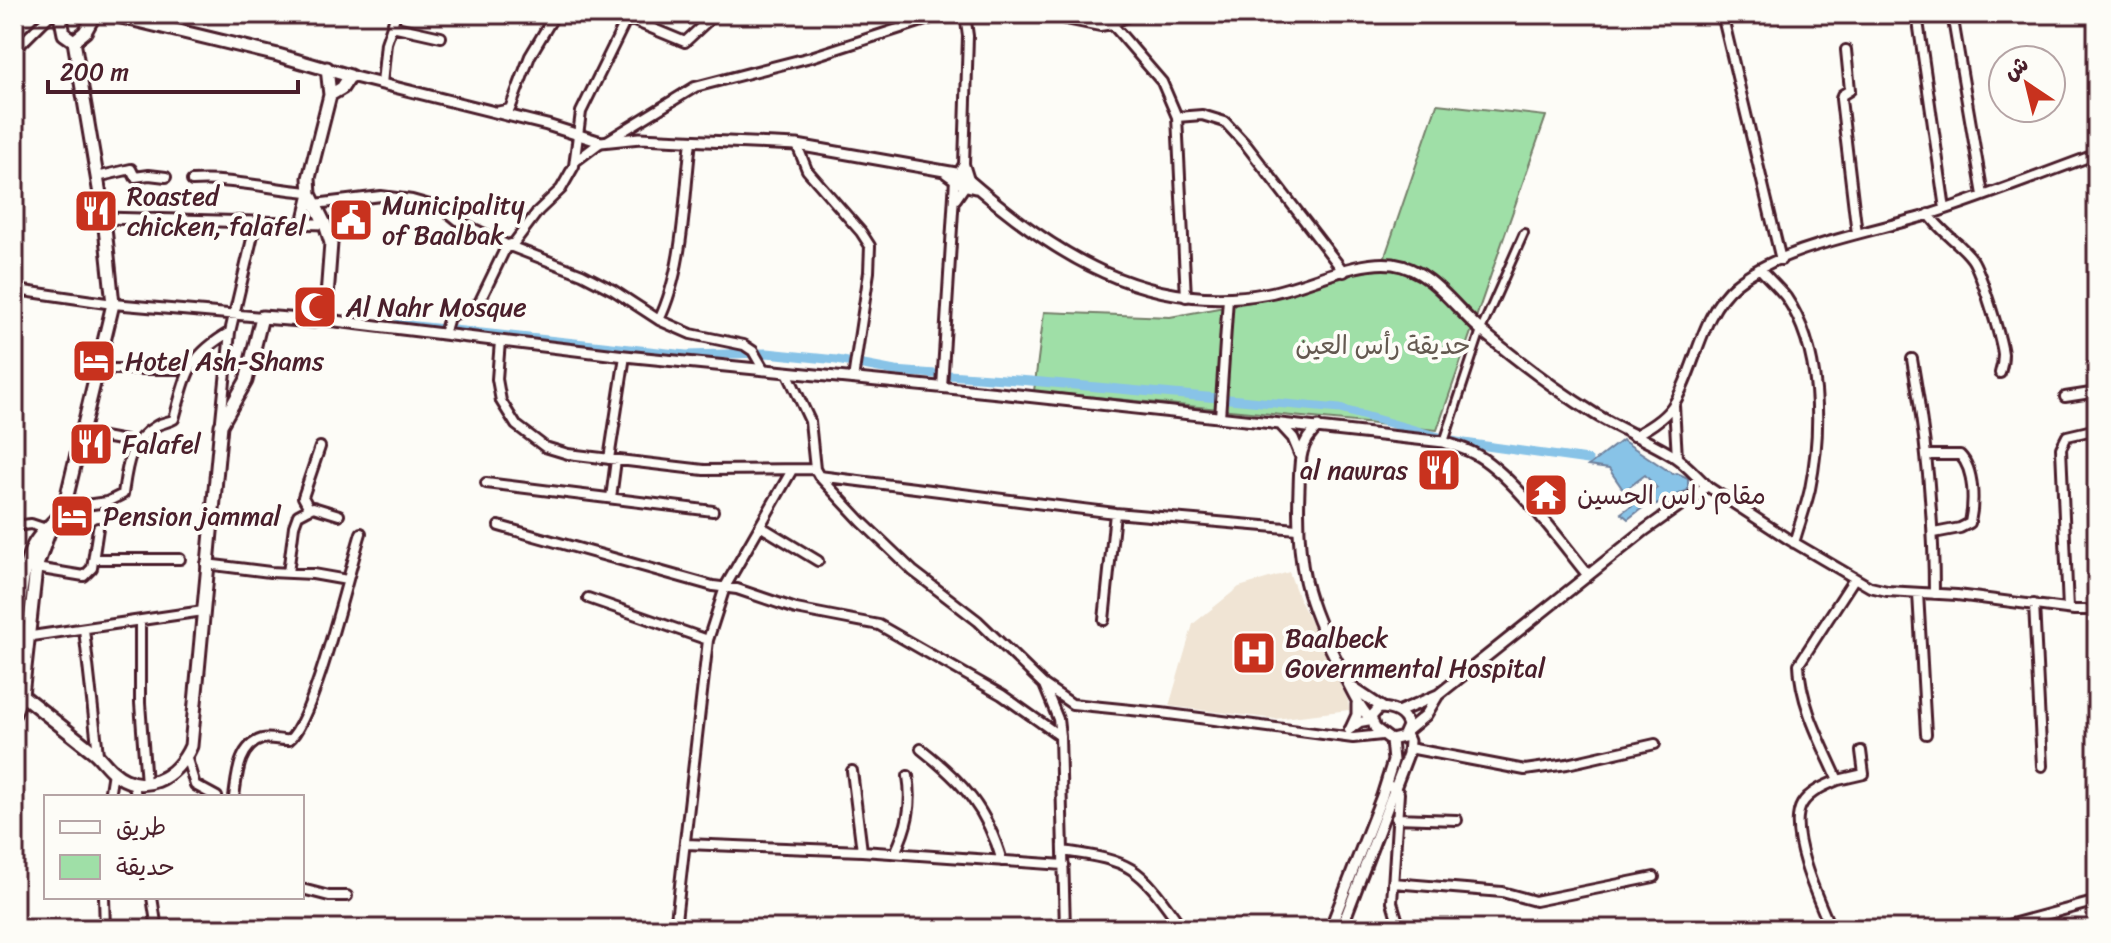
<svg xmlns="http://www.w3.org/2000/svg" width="2111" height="943" font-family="Sriracha,'Playpen Sans Arabic',sans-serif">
<rect width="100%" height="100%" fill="#fdfcf7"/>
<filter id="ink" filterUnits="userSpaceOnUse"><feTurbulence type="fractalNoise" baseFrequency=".0125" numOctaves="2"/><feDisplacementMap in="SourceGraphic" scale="16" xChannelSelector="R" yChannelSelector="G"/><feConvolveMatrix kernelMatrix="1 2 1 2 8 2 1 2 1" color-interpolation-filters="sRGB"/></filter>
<g filter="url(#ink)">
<path fill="#f0e4d4" d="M1289,572L1298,596L1348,701L1349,710L1275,719L1169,706L1193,624L1239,587Z"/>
<path fill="#9fdfa7" stroke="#747f69" stroke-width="2" d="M1437,104L1546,116L1437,430L1034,391L1044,312L1170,317L1284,296L1383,262Z
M14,352L24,365L19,375L20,399L14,402Z"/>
<path fill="#88c3e7" stroke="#6f819c" stroke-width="2" d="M1622,440L1673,474L1677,473L1688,478V490L1654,506L1649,503L1628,519L1621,513L1657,488L1645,475L1624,491L1609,469L1588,466Z"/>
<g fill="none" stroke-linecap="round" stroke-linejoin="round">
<path stroke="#88c3e7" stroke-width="9" d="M398,324L686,355L767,353L837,360L895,371L1031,381L1340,409L1457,442L1588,460"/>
<g stroke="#4a1f2b" stroke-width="12">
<path id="pedestrian" d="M1444,442L1481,330L1524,233"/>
</g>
<g stroke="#4a1f2b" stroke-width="14">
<path id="minor" d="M1041,14L1100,26L1112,24L1132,14
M1356,14V15
M1722,14L1781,260
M1917,14L1945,209
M1952,14L1983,195
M627,18L685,42L715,14
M1112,24L1162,82L1177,117L1186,297
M901,25L914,14
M392,26L441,37
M163,28L170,14
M14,47L23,42L51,14
M1846,50L1850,90L1842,95L1841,99L1857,234
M382,84L386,43L396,14
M496,112L510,109L530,56L555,14
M1177,117L1202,115L1225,122L1247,146L1344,272
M607,141L695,87L811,57L944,14
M797,145L807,170L861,232L870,246L869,272L853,379
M577,160L601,142
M97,177L131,169L135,177L149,175L166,177
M192,181C230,178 271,189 309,192
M956,199L969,180L964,164L968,36L965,14
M315,204L381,196L412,200L444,209L460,222L507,245L479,303L449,317L444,334
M1929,214C1940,232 1960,242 1972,259C1981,272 2001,338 2003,354C2003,361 2002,367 2000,373
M507,245L582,274L613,290L659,320L691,334L744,345L753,351L764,370
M508,245L514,243L538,211L561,189L574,166L581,112L629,14
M1761,270C1769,279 1779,288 1786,297C1822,350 1822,429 1810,489C1806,507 1799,525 1794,543
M14,283L24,291L113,304L262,317
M659,320C684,269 684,198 691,141
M500,341L497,379L501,401L516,425L545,447L568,454L704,470L815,469
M1912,359C1926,437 1934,515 1934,594
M97,369H188
M787,372L810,421L815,469L819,476L861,521L913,571L978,621L1043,684L1072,704L1161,713L1353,738L1382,735
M942,387L955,179L964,164
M2065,397L2097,392
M1674,405L1677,458
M1220,417L1228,298
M221,420L230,332L256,222
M82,433L136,443
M1633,436C1647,429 1667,417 1675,402C1697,365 1701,313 1736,284C1782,246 1874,232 1931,214C1987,196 2042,174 2097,154
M1927,455H1960C1975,470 1974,504 1970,523L1960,528L1934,533
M609,459L625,356
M819,476L1115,513L1297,529
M486,483L713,511
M1707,486L1788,539L1870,587L1887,591L1957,595L2074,610H2097
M611,498L616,460
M64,508L107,502L123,494C127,466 129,441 156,426C162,422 168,423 174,419C187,374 187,357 230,332
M309,508L303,497L320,447
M14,526L31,524L46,529
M499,526L713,586L737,589L796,609L879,625L1002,695L1060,736
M760,526L818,561
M94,559H180
M206,564L270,572L313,574L347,580
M36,568L84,576L92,568L98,528
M288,573L294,526L298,515L313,507L339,515
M1918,593L1926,734
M588,598L708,640
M2034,604L2042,766
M2068,609L2061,448L2067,436L2097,429
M1104,620L1115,513
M140,621V703L146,784
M84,629L98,754
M25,637L203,611
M1044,685L1058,719L1060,736L1065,929
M1349,730L1360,722L1371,720
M1409,748L1525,770L1567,764L1655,744
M921,749C963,782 987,809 1002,861
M186,756L195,785L217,797
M852,771L862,851
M1838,780L1864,774L1861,751
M134,784L136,797
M1390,786L1399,793L1392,902L1400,929
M109,797L113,772
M234,797C237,777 238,746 262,739C271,737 281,741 289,740C314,721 349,571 361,533
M1396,818L1457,820
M686,844L862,851L1064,865
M1063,851C1132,861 1138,866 1178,922
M895,853C907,828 913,805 908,776
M1393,883L1502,892L1535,901L1654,877
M302,889L329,896H347
M104,897L105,929
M152,897L157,929
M675,929L708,640L725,587L792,470
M1831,929C1819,902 1786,830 1802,804C1809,792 1826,785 1838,780C1822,744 1800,704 1799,664L1854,579
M1993,929L2097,901"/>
</g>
<g stroke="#4a1f2b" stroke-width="15">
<path id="tertiary" d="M350,76L547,125L601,142L640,138L797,145L956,173L965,177C1054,254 1146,316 1269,293C1307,286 1356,259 1393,264C1433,270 1454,308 1483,332C1518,361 1556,390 1595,414C1621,430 1650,441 1675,457C1687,465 1697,477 1707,486L1645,530L1438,695L1398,712
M946,173L963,185L975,188
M104,218L325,224
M303,223L310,194
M319,319L625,356L999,393L1444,442C1454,446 1464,448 1473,453C1510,471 1561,542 1588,575
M1281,425L1293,438L1300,455
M1318,427C1298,444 1300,464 1299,489C1296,564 1305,601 1340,667C1349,685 1357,704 1371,720
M1350,686L1383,708
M1379,708C1392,708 1405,713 1408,726L1403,737L1391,740L1375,728L1371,717Z
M1351,728L1357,715V704
M1408,730L1426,715L1438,695
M1330,929L1382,796L1393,761L1391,740
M1341,929L1408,754L1409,741L1406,734"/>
</g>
<g stroke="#4a1f2b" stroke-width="17">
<path id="secondary" d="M60,14L64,34L74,41L85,32L95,14
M109,14L278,55L350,76L342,88L330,95
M14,651C19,619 19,575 33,546C40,531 56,523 64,508L113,304L104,218L74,41
M14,694L22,695C45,713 67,731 90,749C99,755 104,764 112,771C142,798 177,778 191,746L221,425L246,381L262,317L314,321L326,310L331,243L325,224L310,194L309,178L330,95L327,68
M14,714L22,695L36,568L49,532"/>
</g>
<use href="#pedestrian" stroke="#fdfcf7" stroke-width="6"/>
<use href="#minor" stroke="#fdfcf7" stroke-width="8"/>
<use href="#tertiary" stroke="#fdfcf7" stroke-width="9"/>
<use href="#secondary" stroke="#fdfcf7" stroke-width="11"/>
</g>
</g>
<defs>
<g id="restaurant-square" transform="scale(2.3)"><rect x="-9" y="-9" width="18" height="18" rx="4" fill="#c8321e" stroke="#fdfcf7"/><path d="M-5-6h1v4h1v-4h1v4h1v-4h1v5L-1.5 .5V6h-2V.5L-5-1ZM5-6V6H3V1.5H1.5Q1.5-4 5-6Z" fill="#fff"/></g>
<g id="civic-square" transform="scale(2.3)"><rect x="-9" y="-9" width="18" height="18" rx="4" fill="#c8321e" stroke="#fdfcf7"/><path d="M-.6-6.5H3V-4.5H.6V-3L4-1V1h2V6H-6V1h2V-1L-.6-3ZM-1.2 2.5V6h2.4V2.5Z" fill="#fff"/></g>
<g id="mosque-square" transform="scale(2.3)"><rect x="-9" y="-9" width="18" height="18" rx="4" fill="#c8321e" stroke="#fdfcf7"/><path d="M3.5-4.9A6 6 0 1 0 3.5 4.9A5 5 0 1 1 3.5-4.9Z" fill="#fff"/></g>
<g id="hotel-square" transform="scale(2.3)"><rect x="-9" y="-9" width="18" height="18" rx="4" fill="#c8321e" stroke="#fdfcf7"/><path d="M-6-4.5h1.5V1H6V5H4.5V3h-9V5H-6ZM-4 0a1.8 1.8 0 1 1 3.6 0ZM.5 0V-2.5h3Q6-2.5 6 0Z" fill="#fff"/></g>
<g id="temple-square" transform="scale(2.3)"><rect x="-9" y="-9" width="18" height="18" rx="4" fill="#c8321e" stroke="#fdfcf7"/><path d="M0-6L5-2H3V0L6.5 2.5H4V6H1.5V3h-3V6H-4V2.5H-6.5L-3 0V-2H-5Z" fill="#fff"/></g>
<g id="hospital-square" transform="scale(2.3)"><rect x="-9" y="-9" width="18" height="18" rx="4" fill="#c8321e" stroke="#fdfcf7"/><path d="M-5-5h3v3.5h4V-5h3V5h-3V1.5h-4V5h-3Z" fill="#fff"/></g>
</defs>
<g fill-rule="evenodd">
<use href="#restaurant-square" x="96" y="211"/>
<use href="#civic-square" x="351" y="220"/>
<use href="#mosque-square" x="315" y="307"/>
<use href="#hotel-square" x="94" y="361"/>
<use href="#restaurant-square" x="91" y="444"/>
<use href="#restaurant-square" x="1439" y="470"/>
<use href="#temple-square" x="1546" y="495"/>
<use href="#hotel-square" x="72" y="516"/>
<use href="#hospital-square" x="1254" y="653"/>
</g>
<g text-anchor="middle" stroke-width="8" stroke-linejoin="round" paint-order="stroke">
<g font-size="26" fill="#4a1f2b" stroke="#fdfcf7" text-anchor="start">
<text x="127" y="205">Roasted<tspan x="127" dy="30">chicken, falafel</tspan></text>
<text x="382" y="214">Municipality<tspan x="382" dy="30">of Baalbak</tspan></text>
<text x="346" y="316">Al Nahr Mosque</text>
<text x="125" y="370">Hotel Ash-Shams</text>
<text x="122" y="453">Falafel</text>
<text x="1408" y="479" text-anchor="end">al nawras</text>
<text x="1577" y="504">مقام راس الحسين</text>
<text x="103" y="525">Pension jammal</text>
<text x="1285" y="647">Baalbeck<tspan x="1285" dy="30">Governmental Hospital</tspan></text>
</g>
<g font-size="26" fill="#645950" stroke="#fdfcf7">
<text x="1383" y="354">حديقة رأس العين</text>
</g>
</g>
<rect width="2111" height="943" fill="none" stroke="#fdfcf7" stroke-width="48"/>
<rect x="24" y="24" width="2063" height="895" fill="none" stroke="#4a1f2b" stroke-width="3" filter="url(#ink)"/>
<rect x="44" y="795" width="260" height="104" fill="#fdfcf7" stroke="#b5a4a5" stroke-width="2"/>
<rect x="60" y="821" width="40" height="12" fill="#fdfcf7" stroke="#b5a4a5" stroke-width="2"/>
<text x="116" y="835" font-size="24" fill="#4a1f2b">طريق</text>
<rect x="60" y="855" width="40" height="24" fill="#9fdfa7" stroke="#b5a4a5" stroke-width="2"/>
<text x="116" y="875" font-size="24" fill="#4a1f2b">حديقة</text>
<g transform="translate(2027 84) rotate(325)"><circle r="38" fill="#fdfcf7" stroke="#b5a4a5" stroke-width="2"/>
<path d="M0-6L14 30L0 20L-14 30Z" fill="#c8321e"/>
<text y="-12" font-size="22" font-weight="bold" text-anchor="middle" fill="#4a1f2b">ش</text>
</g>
<path d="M48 80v12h250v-12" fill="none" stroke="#4a1f2b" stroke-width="4"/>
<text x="60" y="80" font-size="24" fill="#4a1f2b" stroke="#fdfcf7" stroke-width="6" paint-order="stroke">200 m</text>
</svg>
